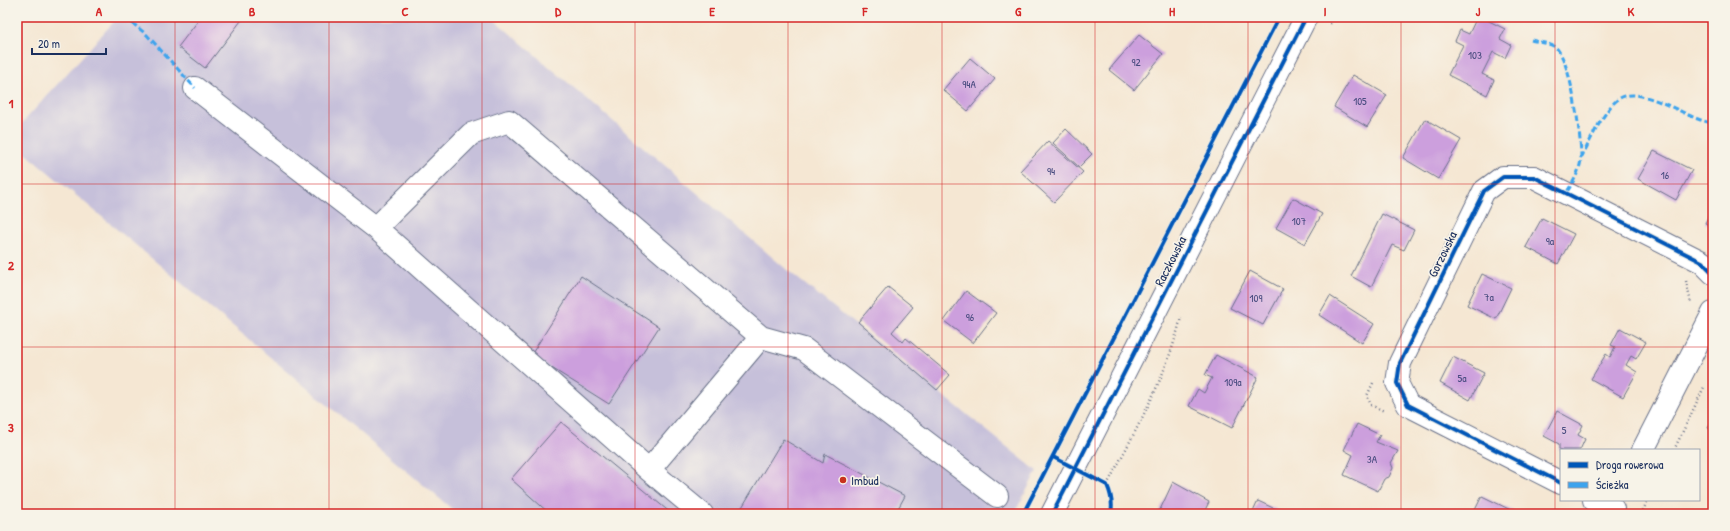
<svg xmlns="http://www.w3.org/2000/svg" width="1730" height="531" font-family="'Patrick Hand',sans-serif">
<rect width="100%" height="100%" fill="#f7f3e8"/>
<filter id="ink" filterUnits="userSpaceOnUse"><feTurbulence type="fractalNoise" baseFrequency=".025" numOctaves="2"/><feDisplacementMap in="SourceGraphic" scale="8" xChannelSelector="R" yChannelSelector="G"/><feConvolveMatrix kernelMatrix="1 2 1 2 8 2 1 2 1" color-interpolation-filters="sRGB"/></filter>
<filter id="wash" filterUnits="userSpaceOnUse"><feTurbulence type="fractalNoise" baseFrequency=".012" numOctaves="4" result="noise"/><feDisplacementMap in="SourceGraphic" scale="16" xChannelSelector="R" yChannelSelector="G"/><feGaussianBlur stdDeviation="0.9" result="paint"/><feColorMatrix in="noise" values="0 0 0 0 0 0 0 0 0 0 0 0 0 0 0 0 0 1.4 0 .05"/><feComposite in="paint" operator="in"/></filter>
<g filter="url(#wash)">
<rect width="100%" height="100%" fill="#f5e7d3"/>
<path fill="#c6c0da" d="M118,17H491L786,269L1037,471L1014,514H458L17,146V129Z"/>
<g id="blocks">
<path fill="#cc9fdd" d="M201,17H244L205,68L178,47Z
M1477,17H1481L1505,29L1500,39L1511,45L1505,58L1493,52L1482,74L1494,80L1487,95L1448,75L1463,45L1455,41L1460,30L1469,34Z
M1523,17H1537L1534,23Z
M1139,35L1163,54L1134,90L1109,70Z
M970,58L995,79L968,111L943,90Z
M1353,75L1387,95L1367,127L1334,107Z
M1425,119L1461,140L1438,179L1403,158Z
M1066,129L1092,154L1079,167L1053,143Z
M1048,141L1083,172L1054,202L1020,171Z
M1654,151L1692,170L1676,200L1638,179Z
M1293,198L1322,214L1305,244L1276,228Z
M1713,207V227L1705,223Z
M1382,214L1414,230L1404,250L1392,245L1371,287L1351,276Z
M1542,218L1574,234L1558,264L1526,247Z
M1250,271L1283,289L1263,325L1230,308Z
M1482,274L1511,288L1496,319L1467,305Z
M581,276L659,327L609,404L531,355Z
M888,287L913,307L892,332L903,342L906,338L950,375L937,390L858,322Z
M966,291L996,313L973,343L944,321Z
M1330,296L1374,324L1362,343L1319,315Z
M1620,328L1646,342L1636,359L1631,356L1626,365L1637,372L1623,397L1591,379L1606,354L1610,357L1615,347L1611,345Z
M1216,355L1258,377L1232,428L1189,406L1198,389L1204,393L1212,378L1205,375Z
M1453,357L1484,373L1470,400L1440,383Z
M1557,411L1583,425L1578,435L1585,439L1580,450H1561L1559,449V444L1544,436Z
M1713,418V432L1708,428Z
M561,422L672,514H550L511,479Z
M1357,424L1380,435L1376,442L1398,451L1391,463L1393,468L1389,477L1384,479L1378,491L1344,475L1353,455L1344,450Z
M783,439L823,463L825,454L905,496L895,514H738Z
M1173,482L1209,502L1203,514H1158Z
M1482,496L1519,514H1473Z
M1258,501L1286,514H1252Z"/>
</g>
</g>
<g filter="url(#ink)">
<use href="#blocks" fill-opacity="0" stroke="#676f87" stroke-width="1"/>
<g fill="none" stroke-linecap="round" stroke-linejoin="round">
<g stroke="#676f87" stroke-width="24">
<path id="minor" d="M195,88L376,228L471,134L509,121L761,337L649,470L702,514
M376,228L649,470
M761,337L804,349L997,496
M1643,450L1713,313
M1561,483L1408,405L1397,383L1400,363L1484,191L1503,177H1534L1702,262L1713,273
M1594,500L1613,509
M1052,514L1306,17"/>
</g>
<path stroke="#676f87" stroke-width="2.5" stroke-dasharray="1 3" stroke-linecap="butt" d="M1330,24L1333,17
M1686,281L1691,303
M1373,383L1367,396L1371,405L1384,411
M1674,450L1705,385
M1107,485C1135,431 1167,377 1181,317
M1641,514L1648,500"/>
<use href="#minor" stroke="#fff" stroke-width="22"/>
<path stroke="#3da3ed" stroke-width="3" stroke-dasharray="6 3" stroke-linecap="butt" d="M125,17L147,35L195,88
M1531,40C1538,42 1549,43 1555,47C1571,59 1581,136 1581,157C1581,169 1573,183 1566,193
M1581,158C1590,142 1606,104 1622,97C1642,88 1679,112 1698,119C1703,121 1708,122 1713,123"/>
<g stroke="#f7f3e8" stroke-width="6">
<path id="cycleway" d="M1053,457L1107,485C1111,494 1113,504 1111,514
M1561,483L1408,405L1397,383L1400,363L1484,191L1503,177H1534L1702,262L1713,273
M1023,514L1279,17
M1052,514L1306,17"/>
</g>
<use href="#cycleway" stroke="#0057b8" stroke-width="4"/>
</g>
</g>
<path fill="none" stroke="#d62828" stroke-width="1" stroke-opacity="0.55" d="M175,17V514M329,17V514M482,17V514M635,17V514M788,17V514M942,17V514M1095,17V514M1248,17V514M1401,17V514M1555,17V514M17,184H1713M17,347H1713"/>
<circle fill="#c8321e" stroke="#f7f3e8" stroke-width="1.5" cx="843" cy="480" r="4"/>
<g text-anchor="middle" stroke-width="3.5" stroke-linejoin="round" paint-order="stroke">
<g font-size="11" fill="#474b7e">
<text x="1475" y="59">103</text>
<text x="1136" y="66">92</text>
<text x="969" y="88">94A</text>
<text x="1360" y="105">105</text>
<text x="1051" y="175">94</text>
<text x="1665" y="179">16</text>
<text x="1299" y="225">107</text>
<text x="1550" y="245">9a</text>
<text x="1489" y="301">7a</text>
<text x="1256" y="302">109</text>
<text x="970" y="321">96</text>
<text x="1462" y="382">5a</text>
<text x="1233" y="386">109a</text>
<text x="1564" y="434">5</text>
<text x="1372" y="463">3A</text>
</g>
<g font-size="13" fill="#1b2f5e" stroke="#f7f3e8">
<text transform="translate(1442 254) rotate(-64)" y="5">Gorzowska</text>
<text transform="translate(1170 261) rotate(-63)" y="5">Raczkowska</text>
</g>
<g font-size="13" fill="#1b2f5e" stroke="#f7f3e8" text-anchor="start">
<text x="851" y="485">Imbud</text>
</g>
</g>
<rect width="1730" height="531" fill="none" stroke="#f7f3e8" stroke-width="44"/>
<rect x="1560" y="449" width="140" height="52" fill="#f7f3e8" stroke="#9fa5b1"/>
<rect x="1568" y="462" width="20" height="6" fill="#0057b8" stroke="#9fa5b1"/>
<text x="1596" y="469" font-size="12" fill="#1b2f5e">Droga rowerowa</text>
<rect x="1568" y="482" width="20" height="6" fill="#3da3ed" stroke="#9fa5b1"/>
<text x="1596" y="489" font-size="12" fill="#1b2f5e">Ścieżka</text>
<path d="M32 48v6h74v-6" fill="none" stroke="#1b2f5e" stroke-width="2"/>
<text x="38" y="48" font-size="12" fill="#1b2f5e" stroke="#f7f3e8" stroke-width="3" paint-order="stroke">20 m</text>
<rect x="22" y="22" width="1686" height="487" fill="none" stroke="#d62828" stroke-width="1.5"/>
<g font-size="13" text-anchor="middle" font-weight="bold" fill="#d62828">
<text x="99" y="16">A</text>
<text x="252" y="16">B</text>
<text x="405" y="16">C</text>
<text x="558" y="16">D</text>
<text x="712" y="16">E</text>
<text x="865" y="16">F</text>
<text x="1018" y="16">G</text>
<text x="1172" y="16">H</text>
<text x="1325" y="16">I</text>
<text x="1478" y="16">J</text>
<text x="1631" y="16">K</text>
<text x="11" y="108">1</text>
<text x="11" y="270">2</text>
<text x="11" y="432">3</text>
</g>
</svg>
